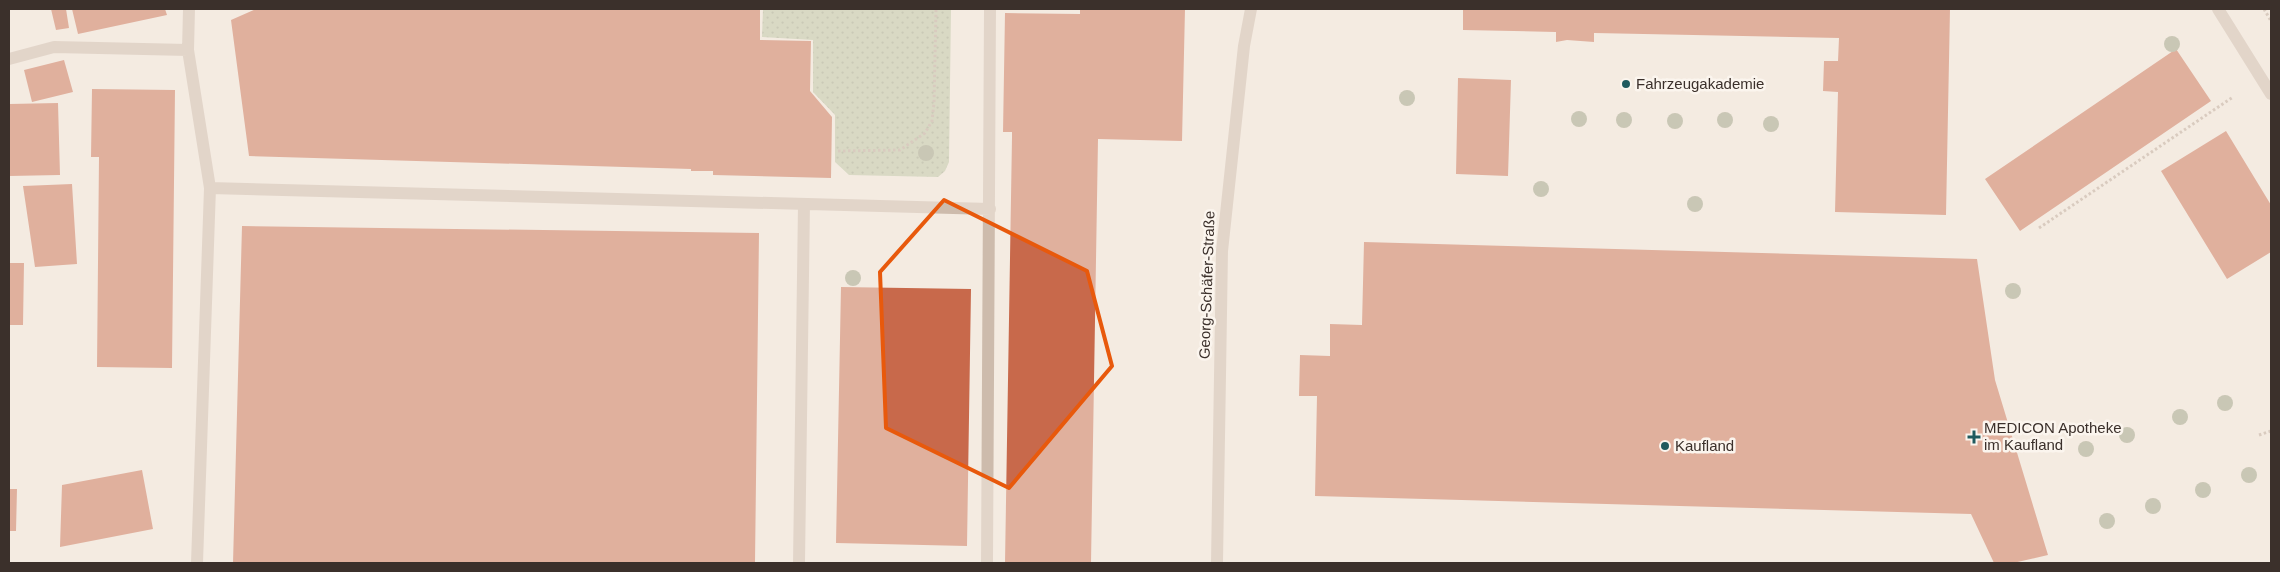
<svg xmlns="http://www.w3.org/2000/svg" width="2280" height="572" font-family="Arial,sans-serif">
<defs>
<pattern id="grass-dots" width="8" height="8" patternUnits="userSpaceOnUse" patternTransform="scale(1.25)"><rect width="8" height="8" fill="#b8c4a0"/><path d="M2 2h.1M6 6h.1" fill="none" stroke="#97a083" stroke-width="1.8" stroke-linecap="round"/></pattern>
</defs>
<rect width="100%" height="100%" fill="#f4ebe1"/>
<path fill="url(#grass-dots)" d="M763,9H951L949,162L945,171L938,177L849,175L835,162V115L813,92V40L762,37Z"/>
<path fill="#c8694b" d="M51,9H66L69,28L56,30Z
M72,9H165L167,15L78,34Z
M256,9H760V40L811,41L810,91L832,117L831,178L713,175V171H691V169L249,156L231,20Z
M1080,9H1185L1182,141L1098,139L1091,563H1005L1012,137V132H1003L1005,13L1080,14Z
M1463,9H1950L1946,215L1835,212L1838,92L1823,91L1824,61H1838L1839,38L1594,33V42L1567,40L1556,42V32L1463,30Z
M2176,49L2211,101L2020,231L1985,179Z
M64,60L73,92L32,102L24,70Z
M1458,78L1511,80L1508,176L1456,174Z
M92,89L175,90L172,368L97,367L99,157H91Z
M58,103L60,175L9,176V104Z
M2226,131L2271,205V252L2227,279L2161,171Z
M72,184L77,264L35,267L23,186Z
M242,226L759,233L755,563H233Z
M1364,242L1977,259L1995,380L2048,555L2013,563H1994L1971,514L1315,496L1317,396H1299L1300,355L1330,356V324L1362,325Z
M9,263H24L23,325H9Z
M841,287L971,289L967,546L836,543Z
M142,470L153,529L60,547L62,485Z
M9,489H17L16,531H9Z"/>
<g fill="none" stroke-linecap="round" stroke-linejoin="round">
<path stroke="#b9a596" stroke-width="3" stroke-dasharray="2.5 2.5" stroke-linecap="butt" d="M2264,9L2271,21
M838,151L900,150L925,133L932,121L934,103L936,9
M2039,228L2233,97
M2259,435L2271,431"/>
<path stroke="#cdbbac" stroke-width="12" d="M189,9L188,50L210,188L197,563
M2218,9L2271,94
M9,59L54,47L188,50
M210,188L990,209
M799,563L804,204
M987,563L990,9
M1217,563L1222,251L1244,46L1251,9"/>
</g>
<g fill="#969b7f">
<circle cx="2172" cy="44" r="8"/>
<circle cx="1407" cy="98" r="8"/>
<circle cx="1579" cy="119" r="8"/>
<circle cx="1624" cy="120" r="8"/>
<circle cx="1725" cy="120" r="8"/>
<circle cx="1675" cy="121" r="8"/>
<circle cx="1771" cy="124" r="8"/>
<circle cx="926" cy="153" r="8"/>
<circle cx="1541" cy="189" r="8"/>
<circle cx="1695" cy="204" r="8"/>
<circle cx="853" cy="278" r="8"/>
<circle cx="2013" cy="291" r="8"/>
<circle cx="2225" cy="403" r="8"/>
<circle cx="2180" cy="417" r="8"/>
<circle cx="2127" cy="435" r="8"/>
<circle cx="2086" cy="449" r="8"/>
<circle cx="2249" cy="475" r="8"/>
<circle cx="2203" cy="490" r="8"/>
<circle cx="2153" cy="506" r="8"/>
<circle cx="2107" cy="521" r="8"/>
</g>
<path d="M0 0H2280V572H0ZM944,200L1087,271L1112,366L1009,488L886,428L880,272Z" fill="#f4ebe1" fill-opacity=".55" fill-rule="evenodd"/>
<path fill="none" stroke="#e8590c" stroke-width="4" stroke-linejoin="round" d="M944,200L1087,271L1112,366L1009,488L886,428L880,272Z"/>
<g fill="#1f5a5e" stroke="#fbf5ee" stroke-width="2">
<circle cx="1626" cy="84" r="5"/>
<path d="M1971.5 429.5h5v5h5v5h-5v5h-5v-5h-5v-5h5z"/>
<circle cx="1665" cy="446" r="5"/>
</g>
<g text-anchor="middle" stroke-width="5" stroke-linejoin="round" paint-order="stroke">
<g font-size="15" fill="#3b302b" stroke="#fbf5ee" text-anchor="start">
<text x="1636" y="89">Fahrzeugakademie</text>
<text x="1984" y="433">MEDICON Apotheke<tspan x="1984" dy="17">im Kaufland</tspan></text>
<text x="1675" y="451">Kaufland</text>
</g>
<g font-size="15" fill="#3b302b" stroke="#fbf5ee">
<text transform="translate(1207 285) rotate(-88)" y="5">Georg-Schäfer-Straße</text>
</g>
</g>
<rect width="2280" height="572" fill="none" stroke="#3b302b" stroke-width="20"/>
</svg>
